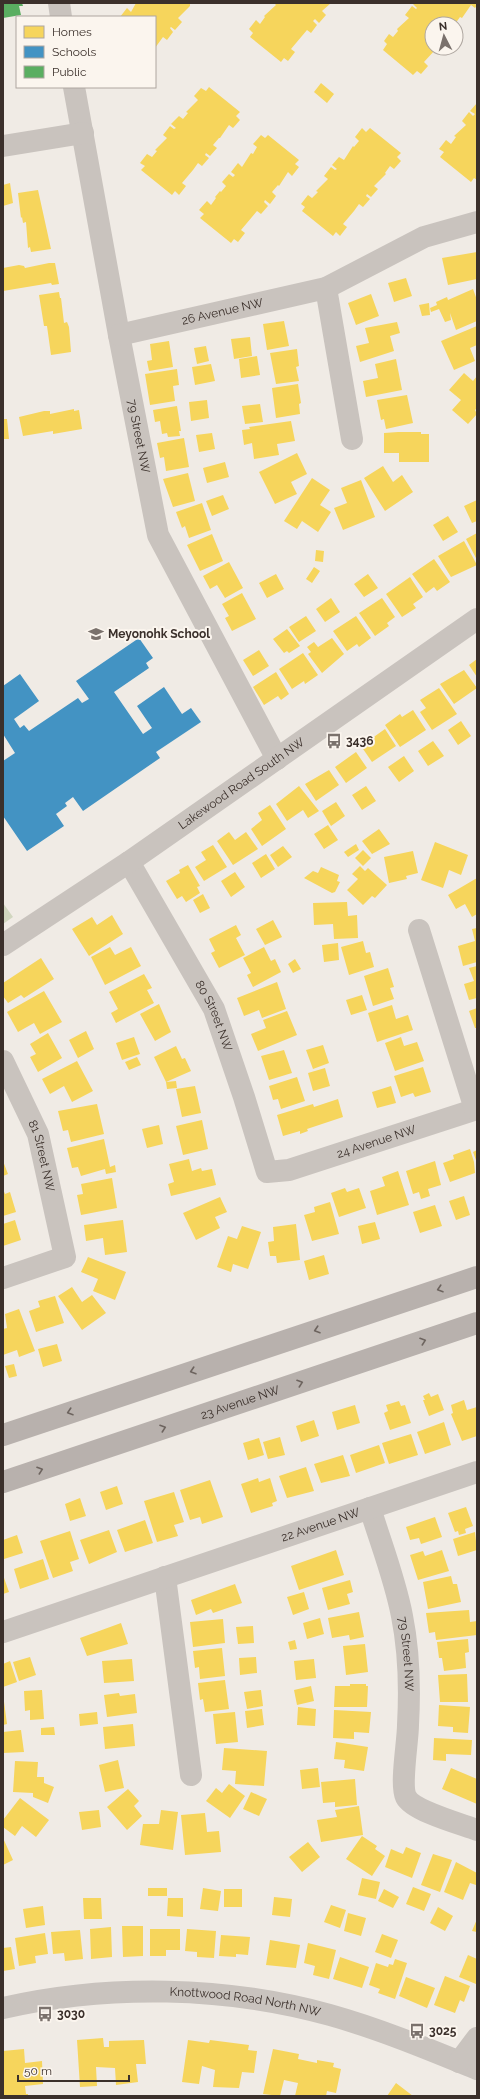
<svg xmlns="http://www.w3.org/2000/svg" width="480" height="2099" font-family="Raleway,sans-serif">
<rect width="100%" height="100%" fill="#f0ebe5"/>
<path fill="#d1d6bf" d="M3,903L13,917L3,924Z"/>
<path fill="#f6d55c" d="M136,3H190V6L178,18L182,22L175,30L171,27L170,28L173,32L167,40L163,37L155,48V17H120L127,8L131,12Z
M274,3H331L322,11L326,15L319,23L315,19L313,21L317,25L311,33L307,30L291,49L295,52L288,61L284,58L281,62L250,37L253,33L249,29L256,20L260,24L265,17L264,16L276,5Z
M414,3H477V5L475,8L471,5L462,18L460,17L455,24H432V48H436L435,50L424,62L428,66L421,74L417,71L413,75L383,50L387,44L384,41L389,34L393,37L398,31L397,29L409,18L405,15L412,6L416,9L417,8L413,4Z
M321,83L334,94L327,103L314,92Z
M209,87L240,112L236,116L240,120L233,128L229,125L220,138H219L213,145L217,148L210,156L206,153L205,155L209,158L202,166L198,163L193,170L182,183L186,186L179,195L175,191L172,195L141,170L145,166L140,163L147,154L152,157L157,151L155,150L167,138L163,135L170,126L174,129L176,128L171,124L179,116L183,119L188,113L186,112L198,100L194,96L201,88L206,91Z
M477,103V180L474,178L471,182L440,157L444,152L439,149L446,140L451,144L456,137L454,136L466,125L462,121L469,112L473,116L475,114L470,111Z
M362,128L366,132L370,128L401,153L397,157L401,161L394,169L390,166L385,173L386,174L374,186L378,189L371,197L367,194L366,196L370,199L363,207L359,204L354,211L343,224L347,227L340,236L336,232L333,236L302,211L305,207L301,204L308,195L312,198L318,192L316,191L328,179L324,176L331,167L335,170L337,169L332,165L339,157L344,160L353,146L354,147L359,141L355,137Z
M261,135L265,138L268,135L299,160L295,164L299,167L292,176L288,172L279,186L278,185L272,192L276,196L270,204L265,200L264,202L268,206L261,214L257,211L241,230L245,233L238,242L234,239L231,243L200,218L204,214L199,210L207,201L211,205L216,198L215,197L220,191L221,192L226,186L222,182L229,174L233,177L235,175L231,172L238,163L242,167L251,153L253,154L257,147L253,144Z
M10,183L13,203L3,206V185Z
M38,190L51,249L31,252L30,247L28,248L26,222L23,223L22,217L21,218L18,193Z
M477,252V279L448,285L442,258Z
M49,263H55L59,284L52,285L51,283L3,291V268L19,265L24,266L25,268Z
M406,278L412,296L394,302L388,283Z
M473,289L477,300V321L456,330L450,313L451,320L445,322L439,309L431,312L430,308L437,305L436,302L447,297L448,300Z
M59,292L60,298H61L64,323L67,322L69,327L71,352L51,355L47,326H44L39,295Z
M371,294L379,316L356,325L348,303Z
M429,303L430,315L422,316L419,305Z
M284,321L289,346L267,350L263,324Z
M397,322L400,333L390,336L394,351L360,362L356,346L369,343L365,328Z
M477,326V345L470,348L475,361L454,370L441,341Z
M250,337L252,356L234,359L231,339Z
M169,341L173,367L149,371L147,361L152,360L150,344Z
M206,346L209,361L197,364L194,348Z
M297,349L299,366L296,367L299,381L276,384L270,353Z
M257,356L260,375L241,378L239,359Z
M396,359L402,390L366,397L363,381L378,378L375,364Z
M211,364L215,381L195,385L192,367Z
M177,369L179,385L173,386L175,401L150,405L145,374Z
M464,373L473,381L477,376V408L475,410L477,414L468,424L452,410L461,400L449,390Z
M298,384L301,403L299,404L300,414L276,418L272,388Z
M407,395L413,423L386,429L384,419L381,420L377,400Z
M207,400L209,418L191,421L189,402Z
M260,404L263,422L245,424L242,406Z
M177,406L181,431H179L180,436L168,437L167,433L162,434L160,421L155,422L153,410Z
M74,409V411L79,410L82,429L53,434V431L23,436L19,417L44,411H50V414Z
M3,419H7L9,439H3Z
M291,421L295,441L277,444L279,455L254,459L252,443L244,445L242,430L250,429L249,427Z
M398,432H421V434H429V462H399V453H384V433Z
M212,433L215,449L199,452L196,435Z
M184,438L189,467L166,471L164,457L160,458L157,443Z
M297,453L307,474L291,482L297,494L275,504L259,472Z
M225,462L229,477L207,483L203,468Z
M383,466L393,482L402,475L413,492L385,511L364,478Z
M188,473L195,501L173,507L163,479Z
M312,478L330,490L320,505L331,512L318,532L302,521L297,529L284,521Z
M361,480L375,517L343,530L334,508L347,503L341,488Z
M223,495L229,509L212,516L206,501Z
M477,500V521L472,523L464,506Z
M202,503L211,530L189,538L185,526L182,528L176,512Z
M448,516L458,532L443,541L433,525Z
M477,533V560L466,539Z
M212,534L223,561L200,571L187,545Z
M464,541L477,565L451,577L438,556Z
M316,550L324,551L323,562L315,561Z
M434,559L450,582L437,591L434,587L426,593L412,574Z
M229,562L243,588L225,598L217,585L210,589L203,576Z
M314,567L320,571L312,583L306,579Z
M276,574L284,589L267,598L259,583Z
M368,574L378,588L364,597L354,584Z
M410,577L423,597L413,604L416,608L402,617L386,594Z
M242,593L256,619L232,631L225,618L229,616L222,604Z
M331,598L340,612L325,622L316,609Z
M382,598L395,617L387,623L389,626L375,636L359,613Z
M306,616L316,631L299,642L289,627Z
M356,616L371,638L359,647L357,644L347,651L333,631Z
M287,629L300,646L289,653L287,651L284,653L273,639Z
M332,638L344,654L322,673L308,654L311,652L307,647L314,642L318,647Z
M259,650L269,666L253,676L243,660Z
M303,653L318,675L305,684L304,681L292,689L279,669Z
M477,659V677L469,665Z
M464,670L477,688L454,704L440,684Z
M276,672L289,694L281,700L278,696L264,705L253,687Z
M439,688L457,714L432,730L420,712L426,708L420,700Z
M413,710L426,730L400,747L385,725L400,714L402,717Z
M461,721L471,736L458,745L448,730Z
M385,729L396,746L372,762L361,746Z
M433,741L444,756L428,766L418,751Z
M356,752L367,768L346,783L335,767Z
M404,756L414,771L399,782L388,767Z
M329,770L339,785L316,801L305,784Z
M299,786L319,811L308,818L303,810L287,821L276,804Z
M366,786L376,801L362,810L352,795Z
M336,802L345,816L331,826L322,811Z
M270,805L286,829L262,846L251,829L262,820L258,813Z
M328,825L338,840L324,849L314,834Z
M379,829L390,844L372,854L362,841Z
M229,832L235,840L246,832L258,849L233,865L217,841Z
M435,842L468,855L461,875L449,870L443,888L421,880Z
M356,844L359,850L348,857L344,852Z
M213,845L227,867L204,881L195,867L206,860L201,852Z
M283,846L292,857L278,867L270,855Z
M363,850L371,858L363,866L355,858Z
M413,851L418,873L406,876L407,879L389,883L384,857Z
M266,854L275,869L261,878L252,863Z
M188,865L200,886L197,887L200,893L186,902L182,896L177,899L166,881L180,873L179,870Z
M360,866L365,871L368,868L387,885L375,898L372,896L363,905L347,890L358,879L352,874Z
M321,867L339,875L337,881L340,882L335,892L332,893L304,878L313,871L318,873Z
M235,872L245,887L231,897L221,881Z
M477,878V914L472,917L465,904L456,909L448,895Z
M203,894L210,908L200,913L193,900Z
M347,902L348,916L357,915L358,938L334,939L333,924L314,925L313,903Z
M112,915L123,934L89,956L72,929L92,917L97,925Z
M273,920L282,937L265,945L256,929Z
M236,925L241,935L236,938L245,955L219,968L211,953L215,951L209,939Z
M477,928V962L463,966L458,946L475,941L472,929Z
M363,941L366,953L370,952L374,967L349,975L341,947Z
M338,943L339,960L324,962L322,945Z
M110,947L115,955L131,947L141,966L105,985L91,957Z
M264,947L271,961L275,959L281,972L253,987L247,975L251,973L243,958Z
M41,958L54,979L24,998L21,995L8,1003L3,996V983Z
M295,959L301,969L293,973L288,964Z
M477,966V998L469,1000L464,984L474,981L469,968Z
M388,968L394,987L390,988L394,999L373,1006L364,976Z
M144,974L152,988L147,990L154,1003L116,1023L111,1013L118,1009L109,992Z
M277,982L286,1009L262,1018L259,1010L244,1016L237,998Z
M44,991L62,1022L40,1034L34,1023L18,1032L7,1012Z
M362,995L367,1010L351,1015L346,1000Z
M159,1004L171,1032L155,1041L140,1014Z
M392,1005L396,1019L408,1015L413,1030L377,1042L368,1013Z
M477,1008V1028H475L469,1011Z
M287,1011L297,1035L258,1051L251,1034L266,1028L263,1020Z
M86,1031L94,1049L78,1058L69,1040Z
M48,1033L62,1058L38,1072L30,1057L36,1054L30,1044Z
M134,1037L140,1054L122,1060L116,1043Z
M401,1037L404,1046L417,1042L424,1061L395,1071L385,1043Z
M323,1045L329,1063L313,1069L306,1050Z
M176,1046L182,1059L185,1058L191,1071L166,1082L154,1057Z
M284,1050L292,1073L269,1080L261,1056Z
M137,1057L141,1065L129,1070L125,1062Z
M77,1061L93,1091L72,1102L64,1086L50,1094L42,1079Z
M423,1067L431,1092L415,1097L413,1093L401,1097L394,1076Z
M325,1068L330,1086L313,1091L308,1073Z
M297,1077L305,1101L281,1109L278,1099L273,1100L269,1086Z
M176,1081L177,1088L167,1089L166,1082Z
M195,1086L201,1113L182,1117L176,1089Z
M391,1086L396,1103L377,1108L372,1092Z
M338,1099L343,1117L307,1129L308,1131L300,1134V1131L283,1136L277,1115L313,1104L314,1107Z
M97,1104L104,1134L71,1142L68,1130L63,1131L58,1111Z
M202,1120L208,1149L183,1155L176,1126Z
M159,1125L163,1144L147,1148L142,1129Z
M104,1139L110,1167L115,1165L116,1172L106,1174L105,1169L81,1176L78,1167L72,1168L67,1148Z
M470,1149L474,1162L475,1173L450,1182L443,1163L454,1159L453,1155Z
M477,1150V1163L473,1152Z
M189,1159L192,1171L201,1168L202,1171L212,1169L216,1185L171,1196L168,1184L174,1182L169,1164Z
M3,1161L8,1174L3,1176Z
M435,1161L441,1185L428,1189L430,1196L421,1199L419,1192L413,1194L406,1171Z
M398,1171L409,1205L377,1215L370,1191L385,1186L382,1177Z
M112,1178L117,1208L81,1215L77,1195L83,1194L81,1184Z
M345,1188L347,1192L359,1188L366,1208L339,1217L331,1193Z
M3,1189L5,1194L10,1192L16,1212L3,1216Z
M464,1196L470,1215L456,1220L449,1201Z
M220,1197L227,1212L215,1217L220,1228L196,1240L183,1213Z
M330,1202L339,1234L312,1241L304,1215L315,1212L314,1207Z
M435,1205L442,1226L420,1233L413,1212Z
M15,1220L21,1240L3,1246V1224Z
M123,1220L127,1252L105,1255L103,1238L86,1241L84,1225Z
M375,1222L380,1239L362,1244L358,1226Z
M296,1224L300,1260L277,1263L276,1256H270L268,1242L274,1241L273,1227Z
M242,1226L261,1232L248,1269L233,1264L231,1272L217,1267L228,1236L237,1239Z
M324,1255L329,1274L309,1280L304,1261Z
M88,1257L126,1272L115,1300L93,1291L98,1279L81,1272Z
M72,1287L82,1302L92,1295L106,1313L82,1330L58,1296Z
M55,1296L64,1323L36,1332L29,1311L40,1307L38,1301Z
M19,1309L35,1351L19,1357L17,1350L3,1355V1329L7,1328L5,1314Z
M57,1344L62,1361L43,1367L38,1349Z
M14,1364L17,1376L9,1378L5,1366Z
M429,1393L431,1397L438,1394L444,1410L429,1416L423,1400H425L423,1396Z
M464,1400L467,1410L477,1407V1436L462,1441L451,1414L453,1413L451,1405Z
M399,1401L401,1406L405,1405L411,1423L390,1430L384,1413L388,1411L386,1405Z
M355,1405L360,1423L337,1430L332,1412Z
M314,1420L319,1436L301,1442L296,1426Z
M444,1422L451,1445L425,1454L417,1432Z
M411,1434L418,1455L389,1464L382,1443Z
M280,1437L285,1455L268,1459L263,1442Z
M259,1438L264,1455L248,1460L243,1443Z
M379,1445L385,1463L356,1473L350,1455Z
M343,1455L350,1476L321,1483L314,1464Z
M306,1467L314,1491L287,1498L279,1476Z
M258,1478L259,1482L270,1478L277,1501L272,1503L273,1506L251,1513L241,1484Z
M210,1480L223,1517L202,1524L200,1517L190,1520L180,1490Z
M117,1486L123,1504L106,1510L100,1492Z
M174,1492L184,1522L174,1525L178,1536L157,1542L144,1501Z
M80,1498L86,1516L70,1521L65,1504Z
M466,1507L473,1526L465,1529L466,1533L459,1535L458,1531L455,1532L448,1513Z
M435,1517L442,1537L421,1544L419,1538L410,1540L406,1527Z
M145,1520L153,1543L125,1552L117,1530Z
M109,1530L117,1552L89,1564L80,1540Z
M70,1531L79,1559L70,1562L73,1571L53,1578L40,1541Z
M475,1532L477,1550L458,1556L453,1539Z
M17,1535L23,1553L4,1559L3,1540Z
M336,1550L344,1575L299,1590L291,1566Z
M442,1550L449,1571L418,1580L410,1555L423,1551L425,1556Z
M43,1559L49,1579L20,1589L14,1569Z
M3,1575L9,1592L3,1594Z
M451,1576L453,1584H457L461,1602L428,1609L423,1582Z
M350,1580L353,1592L347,1594L350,1604L328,1610L322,1588Z
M235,1584L242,1603L213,1613L211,1609L196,1615L191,1600Z
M304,1592L309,1609L293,1615L287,1597Z
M469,1610L470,1622L477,1621V1635L436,1640L435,1632L429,1633L426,1613Z
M359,1612L364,1637L350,1640L349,1635L332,1638L328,1618Z
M320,1618L324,1634L307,1639L303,1623Z
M223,1619L225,1643L193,1647L190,1622Z
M121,1623L128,1644L87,1656L80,1638Z
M253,1626L254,1643L238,1644L236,1627Z
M468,1639L469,1652L465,1653L466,1668L444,1671L442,1658H439L437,1642Z
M295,1640L297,1649L290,1650L288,1642Z
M365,1644L368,1672L346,1675L343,1646Z
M222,1648L225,1676L200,1679L199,1667L195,1668L193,1651Z
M30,1657L36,1675L19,1681L13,1662Z
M256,1657L257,1673L240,1675L239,1658Z
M132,1659L134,1681L104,1683L102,1661Z
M314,1659L316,1678L296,1680L294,1661Z
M10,1661L17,1682L3,1687V1664Z
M467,1674L468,1702H440L438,1675Z
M225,1680L229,1709L205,1712L203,1699L200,1700L198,1683Z
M350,1684H366V1686H368L367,1707H334L335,1686H350Z
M311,1686L314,1701L297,1705L294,1690Z
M42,1690L44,1719L30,1720V1710L25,1711L24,1691Z
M261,1690L263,1706L247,1709L244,1692Z
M119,1693L120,1696L135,1694L137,1713L107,1717L104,1695Z
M3,1694L7,1724L3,1725Z
M439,1705L470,1707L468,1733L453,1732V1727L438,1726Z
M298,1707L316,1709L315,1726L297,1725Z
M262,1709L264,1725L247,1728L245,1711Z
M334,1710L371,1712L369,1733L354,1732V1739L333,1738Z
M97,1712L98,1724L80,1726L79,1714Z
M235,1712L238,1742L216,1744L213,1714Z
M133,1724L135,1746L105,1749L103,1727Z
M54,1727L55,1735H41V1728Z
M21,1730L24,1752L3,1753V1732Z
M434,1738L472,1740L471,1755L446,1754V1761L433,1760Z
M336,1742L368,1747L364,1771L344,1768L345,1760L334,1759Z
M224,1748L267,1751L264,1786L235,1784L236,1771L222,1770Z
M118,1760L124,1788L105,1792L99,1765Z
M15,1761L38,1762L37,1777H44V1783L54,1787L48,1803L33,1797V1793L13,1792Z
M318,1768L320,1787L302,1789L300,1770Z
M451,1768L477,1779V1804L442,1789Z
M355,1779L357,1805L335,1807V1802L323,1803L321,1782Z
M229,1784L245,1796L230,1818L206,1801L216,1788L222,1793Z
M128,1789L139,1801L134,1806L142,1816L127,1830L107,1807Z
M251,1792L267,1799L259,1816L243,1809Z
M20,1798L49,1820L36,1837L22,1826L15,1836L3,1827V1820Z
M359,1806L363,1835L321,1842L317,1820L337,1817L335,1810Z
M99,1810L101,1827L82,1830L79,1812Z
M161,1810L178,1812L173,1850L140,1845L143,1824H159Z
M205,1813L207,1832L219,1831L221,1852L185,1855L181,1815Z
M362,1836L377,1846L375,1849L385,1856L372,1876L346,1859Z
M3,1838L13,1860L3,1865Z
M308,1842L320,1857L302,1872L289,1857Z
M406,1847L421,1853L412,1878L385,1867L391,1849L403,1854Z
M433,1854L452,1860L440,1892L421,1885Z
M456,1862L477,1873L476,1885L470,1883L463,1900L444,1892Z
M362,1878L380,1882L376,1899L358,1895Z
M413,1887L431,1894L424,1911L406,1904Z
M148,1888H167V1896H148Z
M203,1888L221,1891L218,1911L200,1909Z
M224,1889H242V1907H224Z
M384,1889L399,1897L393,1908L378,1901Z
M274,1897L292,1899L290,1917L272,1915Z
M83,1898H101L102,1919H84Z
M168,1898H183V1917L167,1916Z
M331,1905L346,1910L340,1928L324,1922Z
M43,1906L45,1925L26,1928L23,1909Z
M438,1907L453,1916L445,1931L430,1923Z
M348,1913L366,1918L361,1936L344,1931Z
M477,1919V1932L472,1931Z
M122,1926H143V1956L123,1957Z
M111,1927L112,1957L91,1959L90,1929Z
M150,1929H180V1950H166V1956H150Z
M187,1929L216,1931L214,1958L197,1957V1952L185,1951Z
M80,1930L83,1959L65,1961L64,1953L53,1954L51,1932Z
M45,1933L48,1954L35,1956L36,1963L19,1966L15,1938Z
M382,1934L398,1940L391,1958L375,1952Z
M221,1935L250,1937L248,1955L236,1954V1957L219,1956Z
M270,1940L300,1945L296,1968L266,1965Z
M308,1943L336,1950L329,1979L313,1975L315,1966L304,1963Z
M11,1947L15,1969L3,1971V1948Z
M468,1955L477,1959L476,1984L459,1977Z
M340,1957L369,1967L362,1988L333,1979Z
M395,1959L407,1963L395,1999L378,1993L380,1989L369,1985L376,1963L388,1967L389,1964L393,1965Z
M445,1976L470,1986L464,2002L460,2000L455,2013L434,2005Z
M406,1977L435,1988L427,2008L399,1996Z
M103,2038L104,2047H109V2041L144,2040L146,2064H136L138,2082L116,2085L115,2068L96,2067L97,2086L80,2087L77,2040Z
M188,2040L209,2043L210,2040L249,2045L248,2050L257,2051L254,2073L242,2072L239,2088L213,2087L215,2070L202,2066L199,2084L182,2082Z
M24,2049L25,2063L42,2061L43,2084L25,2086L26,2094H28V2096H3V2051Z
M273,2049L299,2054L298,2059L317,2063V2060L334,2063L333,2067L341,2069L336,2093L327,2091L326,2096H295L298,2083L284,2080L280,2096L263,2094Z
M396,2083L413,2096H387Z"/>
<path fill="#4393c3" d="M139,638L153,658L146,663L149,668L114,692L143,734L152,728L137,706L164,687L182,714L191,708L201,722L156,752L160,758L83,811L73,797L65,803L67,806L56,814L64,826L27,851L3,816V761L15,753L3,734V686L20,674L39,701L14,719L20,728L24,725L29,731L78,698L82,703L89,699L76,681Z"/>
<path fill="#5aae61" d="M3,3H22L23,6H19L21,15L3,18Z"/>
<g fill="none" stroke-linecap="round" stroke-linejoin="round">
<g stroke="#c9c3be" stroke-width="22">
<path d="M59,3L61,17"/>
<path id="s1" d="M74,87L119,335L158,535L277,759"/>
<path d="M3,146L83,133"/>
<path d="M326,288L352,439"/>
<path id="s2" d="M119,335L326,288L424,237L477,222"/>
<path id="s3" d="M129,862L214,1009L244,1097L267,1172L289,1170L477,1109"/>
<path d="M419,930L475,1109"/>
<path id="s4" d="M3,945L129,862L477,619"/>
<path id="s5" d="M3,1061L38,1134L65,1257L3,1278"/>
<path id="s6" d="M370,1508C381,1544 395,1579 402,1616C409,1651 410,1689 408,1725C408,1741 400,1785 406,1797C413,1811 461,1824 477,1830"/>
<path d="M165,1577L191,1775"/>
<path id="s7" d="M3,1632L477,1472"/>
<path id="s8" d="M3,2008C108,1984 226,1986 330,2015C380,2029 428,2049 477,2069"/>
<path d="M459,2062L477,2038"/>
</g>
<g stroke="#b8b1ad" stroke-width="22">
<path d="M3,1435L477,1277"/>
<path id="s9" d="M3,1482L477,1323"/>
</g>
</g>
<defs><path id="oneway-chevron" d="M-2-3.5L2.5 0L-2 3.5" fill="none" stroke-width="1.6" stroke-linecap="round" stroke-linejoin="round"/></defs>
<g stroke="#6d645f">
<use href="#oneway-chevron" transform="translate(440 1289) rotate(162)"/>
<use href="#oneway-chevron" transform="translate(317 1330) rotate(162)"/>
<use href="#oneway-chevron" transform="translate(423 1341) rotate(-19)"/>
<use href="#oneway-chevron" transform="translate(193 1371) rotate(162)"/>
<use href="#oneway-chevron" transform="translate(300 1383) rotate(-19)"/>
<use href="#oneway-chevron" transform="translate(70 1412) rotate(162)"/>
<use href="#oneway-chevron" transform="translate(163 1428) rotate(-19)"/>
<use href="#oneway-chevron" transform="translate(40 1470) rotate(-19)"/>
</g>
<defs>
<g id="school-bare" transform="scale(1.2)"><path d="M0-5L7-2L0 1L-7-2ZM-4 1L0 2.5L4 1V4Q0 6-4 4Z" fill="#7a716c" stroke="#fbf5ee" stroke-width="2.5" paint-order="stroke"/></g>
<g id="bus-bare" transform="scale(1.2)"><path d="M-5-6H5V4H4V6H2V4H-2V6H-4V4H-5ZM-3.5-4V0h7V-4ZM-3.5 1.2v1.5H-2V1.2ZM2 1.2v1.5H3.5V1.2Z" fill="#7a716c" stroke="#fbf5ee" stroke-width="2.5" paint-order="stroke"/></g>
</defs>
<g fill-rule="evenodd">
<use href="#school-bare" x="96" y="634"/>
<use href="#bus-bare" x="334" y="741"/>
<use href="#bus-bare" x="45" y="2014"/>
<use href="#bus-bare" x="417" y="2031"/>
</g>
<g text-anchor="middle" stroke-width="4" stroke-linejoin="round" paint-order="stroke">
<g font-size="12" fill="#3b302b" stroke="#fbf5ee">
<text dy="4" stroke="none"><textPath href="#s2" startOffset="106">26 Avenue NW</textPath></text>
<text dy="4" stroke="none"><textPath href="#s1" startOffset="355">79 Street NW</textPath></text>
<text dy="4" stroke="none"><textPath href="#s4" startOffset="288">Lakewood Road South NW</textPath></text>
<text dy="4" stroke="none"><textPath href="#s3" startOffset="176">80 Street NW</textPath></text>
<text dy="4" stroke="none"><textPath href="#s3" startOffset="455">24 Avenue NW</textPath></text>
<text dy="4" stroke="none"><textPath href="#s5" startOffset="103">81 Street NW</textPath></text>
<text dy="4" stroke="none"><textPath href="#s9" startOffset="250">23 Avenue NW</textPath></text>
<text dy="4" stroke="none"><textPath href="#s7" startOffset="335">22 Avenue NW</textPath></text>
<text dy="4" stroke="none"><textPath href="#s6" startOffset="151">79 Street NW</textPath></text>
<text dy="4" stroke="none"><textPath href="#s8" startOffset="244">Knottwood Road North NW</textPath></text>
</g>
<g font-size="12" font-weight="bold" fill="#3b302b" stroke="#fbf5ee" text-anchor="start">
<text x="108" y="638">Meyonohk School</text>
<text x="346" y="745">3436</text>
<text x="57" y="2018">3030</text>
<text x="429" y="2035">3025</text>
</g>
</g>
<rect width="480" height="2099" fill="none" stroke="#3b302b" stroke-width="8"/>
<rect x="16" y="16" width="140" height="72" fill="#fbf5ee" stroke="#aea6a0"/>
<rect x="24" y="26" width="20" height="12" fill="#f6d55c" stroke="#aea6a0"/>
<text x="52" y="36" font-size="12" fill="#3b302b">Homes</text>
<rect x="24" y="46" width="20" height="12" fill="#4393c3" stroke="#aea6a0"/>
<text x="52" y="56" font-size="12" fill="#3b302b">Schools</text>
<rect x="24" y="66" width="20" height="12" fill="#5aae61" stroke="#aea6a0"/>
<text x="52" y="76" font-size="12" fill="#3b302b">Public</text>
<g transform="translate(444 36) rotate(354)"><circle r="19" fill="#fbf5ee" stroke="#aea6a0"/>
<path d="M0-3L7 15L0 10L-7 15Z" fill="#7a716c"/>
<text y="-6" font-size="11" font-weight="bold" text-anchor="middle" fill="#3b302b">N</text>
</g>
<path d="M18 2075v6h111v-6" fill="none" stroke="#3b302b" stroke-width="2"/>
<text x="24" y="2075" font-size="12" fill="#3b302b" stroke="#fbf5ee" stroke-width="3" paint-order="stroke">50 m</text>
</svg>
